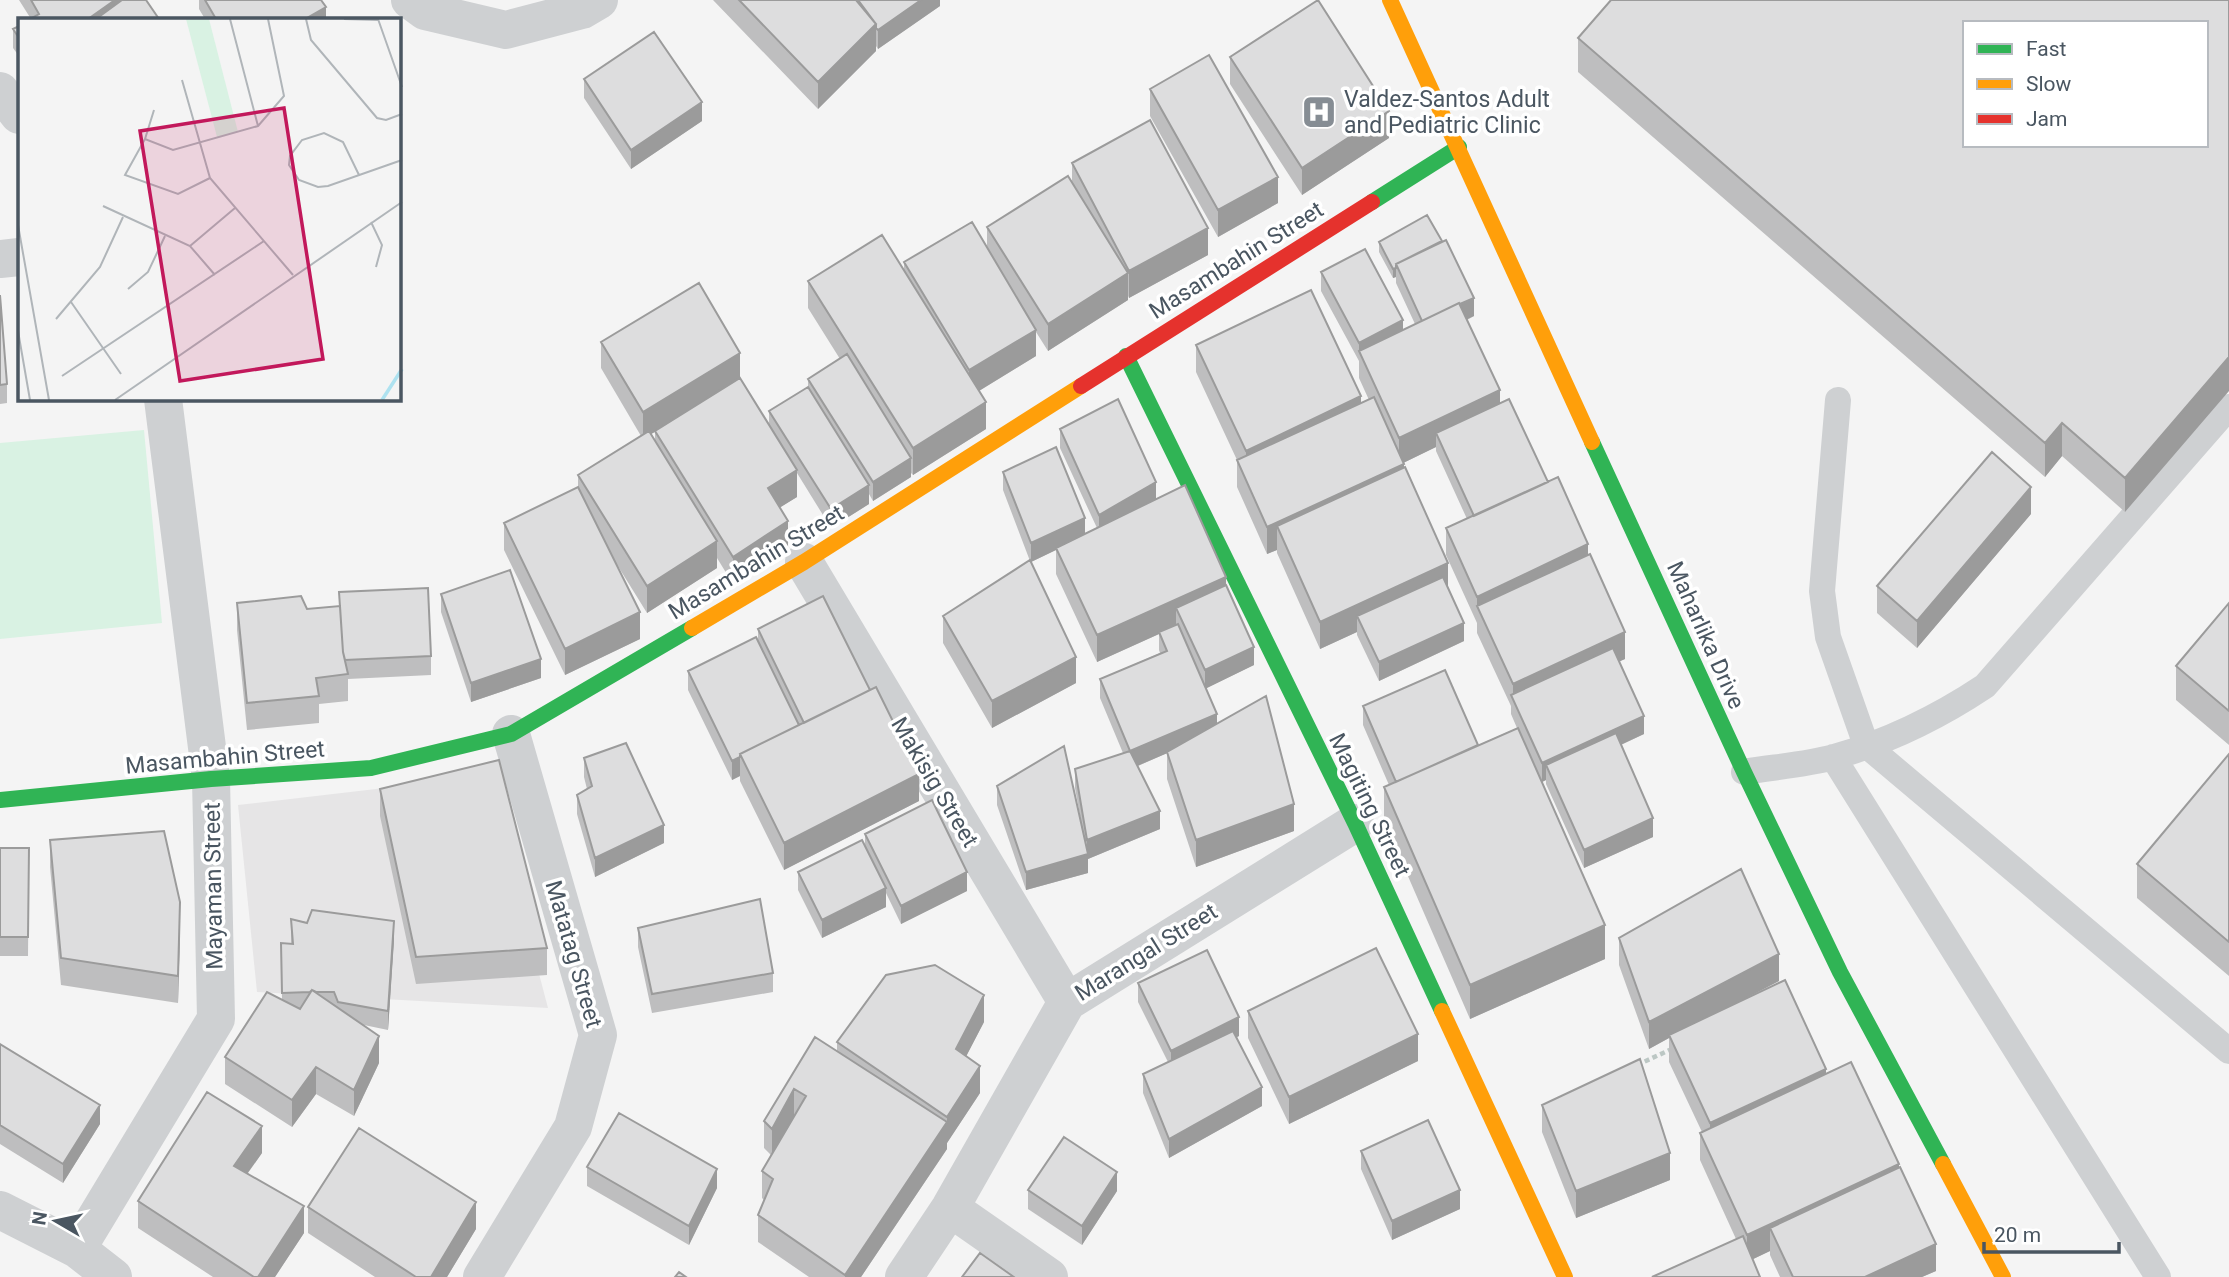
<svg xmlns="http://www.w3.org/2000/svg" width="2229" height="1277" font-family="Roboto,sans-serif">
<rect width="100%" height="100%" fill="#f4f4f4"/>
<path fill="#e6e5e6" d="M487,776L548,1008L257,992L238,805Z"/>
<path fill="#d9f2e3" d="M144,430L162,623L0,639V443Z"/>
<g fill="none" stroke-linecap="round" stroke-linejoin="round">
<path stroke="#bcc7c4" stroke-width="4.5" stroke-dasharray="5 3.5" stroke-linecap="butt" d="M1637,1065L1674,1048"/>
<path stroke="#ced0d2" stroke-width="26" d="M1838,400L1822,591L1828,637L1866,745L2229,1051
M1833,757L2158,1277
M1744,772C1773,767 1805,765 1834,757C1887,742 1940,716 1985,686L2229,407"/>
<path stroke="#ced0d2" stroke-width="38" d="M410,0L425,11L506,30L582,10L599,0
M0,91L19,115
M0,259L19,257
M804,562L1067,1002
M950,1208L1049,1277
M0,1210L77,1249
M113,1277L77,1249L216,1019L211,779L163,399
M482,1277L573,1127L598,1035L511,734
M904,1277L950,1208L1067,1002L1355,823"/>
<path stroke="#30b455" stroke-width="16" d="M1372,202L1459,147
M1126,356L1355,823L1442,1011
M1592,442L1744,772L1840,972L1943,1164
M0,800L211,779L371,768L511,734L692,628"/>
<path stroke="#ff9f0a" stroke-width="16" d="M1390,0L1592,442
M692,628L804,562L1081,386
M1442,1011L1565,1277
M1943,1164L2003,1277"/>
<path stroke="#e5322d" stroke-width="16" d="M1081,386L1372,202"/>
</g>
<path fill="#bebebf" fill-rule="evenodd" d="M19,0H146L31,19Z
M199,0H321L326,19H205L199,9Z
M713,0H940V6L878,49L876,46V51L818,109Z
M2229,0L2125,512L2062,456L2045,477L1578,72V38Z
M19,26V56L13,48V29Z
M1230,57L1389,138L1302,195L1230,84Z
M584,79L702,121L631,169L584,98Z
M1150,89L1278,203L1218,237L1150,116Z
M1072,163L1208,255L1129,298L1128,296V300L1048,351L1036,332V356L979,391L986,429L913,475L911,473V477L873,501L869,494V504L831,528L797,473V497L780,507L788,548L733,584L717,558V568L647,613L616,563L640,639L565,675L504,550V523L578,487V475L641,436L601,368V342L740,379L769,426V411L808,388V379L840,359L808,308V281L904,271V262L987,248V227L1072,182ZM655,432V440L651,434Z
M1379,242L1474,316L1467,320L1500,403L1548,482L1588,555L1625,659L1619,661L1644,734L1621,745L1653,837L1584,868L1546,784V780L1542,782L1526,747L1605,959L1470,1019L1384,821V787L1389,785L1363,725V706L1478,745L1517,728L1511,714V706L1477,633V623L1446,555V528L1467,519L1436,451V447L1403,463L1404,468L1448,587L1464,641L1379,681L1357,635V632L1320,649L1277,553V550L1267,554L1237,487V460L1196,372V345L1361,403L1369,400L1359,378V361L1321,291V272L1403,330L1415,324L1396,283V277L1393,278L1379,252Z
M0,295L7,384V403L0,404Z
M1060,429L1156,499L1226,585L1254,665L1206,688L1217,724L1294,831L1196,867L1167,779V753L1138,766L1160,829L1088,859V873L1026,890L997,805V786L1081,821L1075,788V769L1123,753L1100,698V679L1160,653L1159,650V634L1097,662L1056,574V550L1031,562L1076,683L992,728L943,643V616L1030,561L1003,490V472L1085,533L1097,528L1060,448Z
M2031,514L1917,648L1877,613V586Z
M339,592L431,656V675L348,679V701L319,704V723L247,730L237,630V603L307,609L339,606Z
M441,594L541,678L471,702L441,612Z
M2229,603V745L2176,700V666Z
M758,629L919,801L784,870L740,781V776L732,780L688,690V671L758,641Z
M2229,754V976L2137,898V864Z
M584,758L664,843L595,877L577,814V795L587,789L584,777Z
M380,789L547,948V975L416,984L380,816Z
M865,834L967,891L901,924L886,893V907L822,938L798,890V872L865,848Z
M50,840L180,929L178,1003L61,985L50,867Z
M0,848H29L28,956H0Z
M291,919L394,940L388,1030L364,1025L379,1063L354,1116L316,1094L292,1127L225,1084V1057L282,999L281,943L291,944Z
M638,928L773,973V992L652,1013L638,947Z
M1619,938L1779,981L1740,1001L1826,1074L1899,1167L1936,1271L1922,1277H1780L1770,1255V1251L1753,1259L1736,1239L1700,1160V1133L1702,1132L1669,1062V1038L1649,1049L1619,965Z
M1138,983L1239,1036L1237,1037L1262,1106L1169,1158L1143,1093V1074L1168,1062L1138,1002Z
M1248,1011L1418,1061L1289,1124L1248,1038Z
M984,1022L966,1056L980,1093L947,1143V1149L861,1277H809L758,1242V1215L764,1200L762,1198V1171L771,1155L764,1148V1121L815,1037L837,1051V1042Z
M0,1044L100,1124L63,1183L0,1144Z
M1542,1105L1670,1180L1576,1218L1542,1132Z
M1361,1151L1460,1209L1392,1240L1361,1169Z
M262,1153L248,1173L304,1233L275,1277H213L138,1228V1201Z
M587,1167L717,1188L689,1245L587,1186Z
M1028,1190L1117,1191L1082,1245L1028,1209Z
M308,1207L476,1229L447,1277H375L308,1233Z"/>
<path fill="#9b9b9b" d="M115,0H135L114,19H88Z
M921,0H940V6L878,49V30Z
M326,7V19H305Z
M876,24V51L818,109V82Z
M702,102V121L631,169V150Z
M1389,111V138L1302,195V168Z
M1278,177V203L1218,237V210Z
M1208,228V255L1129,298V271Z
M1396,268V277L1393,278V269Z
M1128,273V300L1048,351V324Z
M1474,298V316L1423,340V322Z
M1403,320V339L1359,352V343Z
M1036,330V356L969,397V370Z
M740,353V380L643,439V412Z
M2229,357V391L2125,512V478Z
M1500,390V417L1436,433V447L1399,465V438Z
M1361,396V423L1246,478V451Z
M986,402V429L913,475V448Z
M2062,423V456L2045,477V443Z
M911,458V477L873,501V482Z
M1404,464V491L1277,526V550L1267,554V527Z
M797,470V497L768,515V488Z
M1156,482V501L1099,533V515Z
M869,485V504L831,528V509Z
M2031,487V514L1917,648V621Z
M1085,518V537L1056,548V550L1031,562V543Z
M788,521V548L733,584V557Z
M717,541V568L647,613V586Z
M1588,544V571L1477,606V623V597Z
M1448,563V590L1357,616V632L1320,649V622Z
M1226,577V604L1176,608V626L1159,632V634L1097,662V635Z
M640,612V639L565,675V649Z
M1464,623V641L1379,681V662Z
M1625,632V659L1517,709L1513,700V684Z
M1254,647V665L1205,689V670Z
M1076,657V683L992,728V701Z
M541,659V678L471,702V683Z
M1217,714V732L1130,769V751Z
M1644,716V734L1551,777L1546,765V780L1542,782V763Z
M740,757V776L732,780V761Z
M919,774V801L784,870V843Z
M1294,804V831L1196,867V840Z
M1160,811V829L1088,859V873L1026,890V872L1087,854V840Z
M1653,818V837L1584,868V850Z
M664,825V843L595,877V858Z
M967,872V891L901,924V906Z
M886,888V907L822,938V920Z
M180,902V929L178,1003V976Z
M394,921V940L388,1030V1011Z
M1605,925V959L1470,1019V985Z
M1779,954V981L1670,1038L1669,1035V1038L1649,1049V1022Z
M984,995V1022L956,1076V1049Z
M1239,1017V1036L1171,1069V1051Z
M1418,1034V1061L1289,1124V1097Z
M379,1036V1063L354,1116V1090Z
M980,1066V1093L947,1143V1117Z
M316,1067V1094L292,1127V1100Z
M1826,1069V1096L1710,1150V1123Z
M1262,1087V1106L1169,1158V1139Z
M794,1089V1116L772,1155V1129Z
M100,1105V1124L63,1183V1164Z
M947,1122V1149L861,1277H845V1275Z
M262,1126V1153L234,1192V1166Z
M1670,1153V1180L1576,1218V1191Z
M1899,1164V1190L1770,1228V1251L1747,1262V1235Z
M717,1169V1188L689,1245V1226Z
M1117,1172V1191L1082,1245V1226Z
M1460,1190V1209L1392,1240V1221Z
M476,1202V1229L447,1277H431Z
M304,1206V1233L275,1277H258Z
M1936,1244V1271L1922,1277H1865Z"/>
<path fill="#ddddde" stroke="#9b9b9b" stroke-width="2" fill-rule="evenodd" d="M31,0H115L88,19H30L39,14Z
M122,0H146L159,19H96Z
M205,0H321L326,7L305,19H216Z
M739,0H856L876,24L818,82Z
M858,0H921L878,30L876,28V24Z
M1318,0L1389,111L1302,168L1230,57Z
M1611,0H2229V357L2125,478L2062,423L2045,443L1578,38ZM1965,23H2206V145H1965Z
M19,26V38L13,29Z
M654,32L702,102L631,150L584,79Z
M1209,55L1278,177L1218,210L1150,89Z
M1150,120L1208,228L1129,271L1072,163Z
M1068,176L1128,273L1048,324L987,227Z
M1427,215L1442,241L1396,264V268L1393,269L1379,242Z
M972,222L1036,330L969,370L904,262Z
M882,235L986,402L913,448L808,281Z
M1446,240L1474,298L1460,304L1459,303L1422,321L1396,264Z
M1365,249L1403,320L1359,343L1321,272Z
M699,283L740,353L643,412L601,342Z
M1311,290L1361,396L1246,451L1196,345Z
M0,295L7,384L0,385Z
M1459,303L1500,390L1399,438L1359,351Z
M847,354L911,458L873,482L808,379Z
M740,378L797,470L768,488L788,521L733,557L655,431Z
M808,387L869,485L831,509L769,411Z
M1374,397L1404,464L1267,527L1237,460Z
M1118,399L1156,482L1099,515L1060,429Z
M1509,399L1548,482L1474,516L1436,433Z
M649,431L717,541L647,586L578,475Z
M1056,447L1085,518L1031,543L1003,472Z
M1992,452L2031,487L1917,621L1877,586Z
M1405,467L1448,563L1320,622L1277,526Z
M1558,477L1588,544L1477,597L1446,528Z
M1185,485L1226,577L1097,635L1056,548Z
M578,487L640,612L565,649L504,523Z
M1590,554L1625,632L1513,684L1477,606Z
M1030,560L1076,657L992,701L943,616Z
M510,570L541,659L471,683L441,594Z
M1443,577L1464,623L1379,662L1357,616Z
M1226,585L1254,647L1205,670L1176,608Z
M428,588L431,656L345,660L343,652L339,592Z
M301,596L307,609L340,606L343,652L348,674L316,678L319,696L247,703L237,603Z
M823,596L870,690L804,723L758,629Z
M2229,603V711L2176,666Z
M1178,624L1217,714L1130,751L1100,679L1167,651L1159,632Z
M756,637L799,725L740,754V757L732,761L688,671Z
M1613,648L1644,716L1542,763L1511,695Z
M1445,670L1478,745L1396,782L1363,706Z
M876,687L919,774L784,843L740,754Z
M1266,696L1294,804L1196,840L1167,752Z
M1518,728L1605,925L1470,985L1384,787Z
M1616,733L1653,818L1584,850L1546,765Z
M626,743L664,825L595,858L577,795L592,786L584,758Z
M1064,746L1088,854L1026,872L997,786Z
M1130,751L1160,811L1087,840L1075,769Z
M2229,754V942L2137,864Z
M499,760L547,948L416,957L380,789Z
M932,800L967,872L901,906L865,834Z
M164,831L180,902L178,976L61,958L50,840Z
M862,840L886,888L822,920L798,872Z
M0,848H29L28,937H0Z
M1741,869L1779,954L1649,1022L1619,938Z
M760,899L773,973L652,994L638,928Z
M312,910L394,921L388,1011L338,1002L334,992H316L312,990L310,992L282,993L281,943L293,944L291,919L307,923Z
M1376,948L1418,1034L1289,1097L1248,1011Z
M1207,950L1239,1017L1171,1051L1138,983Z
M935,965L984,995L956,1049L980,1066L947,1117L837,1042L886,975Z
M1785,980L1826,1069L1710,1123L1669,1035Z
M312,990L379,1036L354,1090L316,1067L292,1100L225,1057L267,992L300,1009Z
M1233,1031L1262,1087L1169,1139L1143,1074Z
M815,1037L947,1122L845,1275L758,1215L773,1179L762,1171L806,1096L794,1089L772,1129L764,1121Z
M0,1044L100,1105L63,1164L0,1125Z
M1640,1059L1670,1153L1576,1191L1542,1105Z
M1851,1062L1899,1164L1747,1235L1700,1133Z
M207,1092L262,1126L234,1166L304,1206L258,1277H254L138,1201Z
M619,1113L717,1169L689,1226L587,1167Z
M1428,1120L1460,1190L1392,1221L1361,1151Z
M359,1128L476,1202L431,1277H416L308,1207Z
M1064,1137L1117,1172L1082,1226L1028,1190Z
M1900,1167L1936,1244L1865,1277H1793L1770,1228Z
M1743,1236L1760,1277H1652Z
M980,1253L1014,1277H962Z
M679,1272L686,1277H675Z"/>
<defs>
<g id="hospital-square" transform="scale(1.75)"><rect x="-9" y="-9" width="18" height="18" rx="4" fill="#868d94" stroke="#fff"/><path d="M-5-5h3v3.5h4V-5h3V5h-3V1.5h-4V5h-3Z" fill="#fff"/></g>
</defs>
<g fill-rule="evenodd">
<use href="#hospital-square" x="1319" y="112"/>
</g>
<g text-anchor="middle" stroke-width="7" stroke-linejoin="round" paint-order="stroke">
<g font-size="23" fill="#4a5661" stroke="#fff" text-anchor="start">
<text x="1344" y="107">Valdez-Santos Adult<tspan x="1344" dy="26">and Pediatric Clinic</tspan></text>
</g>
<g font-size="23" fill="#4a5661" stroke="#fff">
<text transform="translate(1236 260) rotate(-32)" y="8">Masambahin Street</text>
<text transform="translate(756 562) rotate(-31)" y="8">Masambahin Street</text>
<text transform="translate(1706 635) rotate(66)" y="8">Maharlika Drive</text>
<text transform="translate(225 757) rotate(-5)" y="8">Masambahin Street</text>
<text transform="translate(935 782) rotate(59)" y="8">Makisig Street</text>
<text transform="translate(1370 805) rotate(64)" y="8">Magiting Street</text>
<text transform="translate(213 886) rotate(-91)" y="8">Mayaman Street</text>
<text transform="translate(1146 952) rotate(-32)" y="8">Marangal Street</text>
<text transform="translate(574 954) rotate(74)" y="8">Matatag Street</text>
</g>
</g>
<g transform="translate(18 18)">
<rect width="383" height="383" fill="#f4f4f4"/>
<path d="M168,1H191L220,114L199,119Z" fill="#d9f2e3"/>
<path fill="none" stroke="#aee2f0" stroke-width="3.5" d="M364,382L384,351"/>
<path fill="none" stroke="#b0b5b9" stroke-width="2" d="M212,1L240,108M288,1L293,22L359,100L368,102L384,96M326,1L360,2M360,1L384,69M164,62L192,160L275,257M127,121L136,92M341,157L325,124L306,115L284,122L272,138L271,147L281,162L300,169L310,168L384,142M192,160L160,176L107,157L127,121L155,132L240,108L266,78L250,1M85,188L172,228L197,257M353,204L364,227L358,249M0,207L31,382M172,228L217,190M110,271L130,254L147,218M53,284L103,356M38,301L82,249L105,199M0,313L12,382M44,358L246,223M97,382L384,184"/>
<path fill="#c2185b" fill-opacity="0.15" stroke="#c2185b" stroke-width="3.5" d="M266,90L305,341L162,363L122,113Z"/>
<rect width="383" height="383" fill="none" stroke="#4a5661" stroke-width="3.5"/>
</g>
<rect x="1963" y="21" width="245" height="126" fill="#ffffff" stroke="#b7bbc0" stroke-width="2"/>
<rect x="1977" y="44" width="35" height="10" fill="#30b455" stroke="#b7bbc0" stroke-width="2"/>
<text x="2026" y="56" font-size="21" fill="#4a5661">Fast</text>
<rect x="1977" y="79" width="35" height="10" fill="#ff9f0a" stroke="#b7bbc0" stroke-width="2"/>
<text x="2026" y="91" font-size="21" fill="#4a5661">Slow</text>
<rect x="1977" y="114" width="35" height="10" fill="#e5322d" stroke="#b7bbc0" stroke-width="2"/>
<text x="2026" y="126" font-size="21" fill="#4a5661">Jam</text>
<g transform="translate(56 1221) rotate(279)" stroke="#ffffff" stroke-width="5" paint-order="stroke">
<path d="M0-5L12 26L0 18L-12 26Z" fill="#4a5661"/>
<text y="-10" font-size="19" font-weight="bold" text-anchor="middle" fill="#4a5661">N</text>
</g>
<path d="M1984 1242v10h135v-10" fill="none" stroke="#4a5661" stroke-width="3.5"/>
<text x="1994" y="1242" font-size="21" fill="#4a5661" stroke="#ffffff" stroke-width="5" paint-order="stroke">20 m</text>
</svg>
